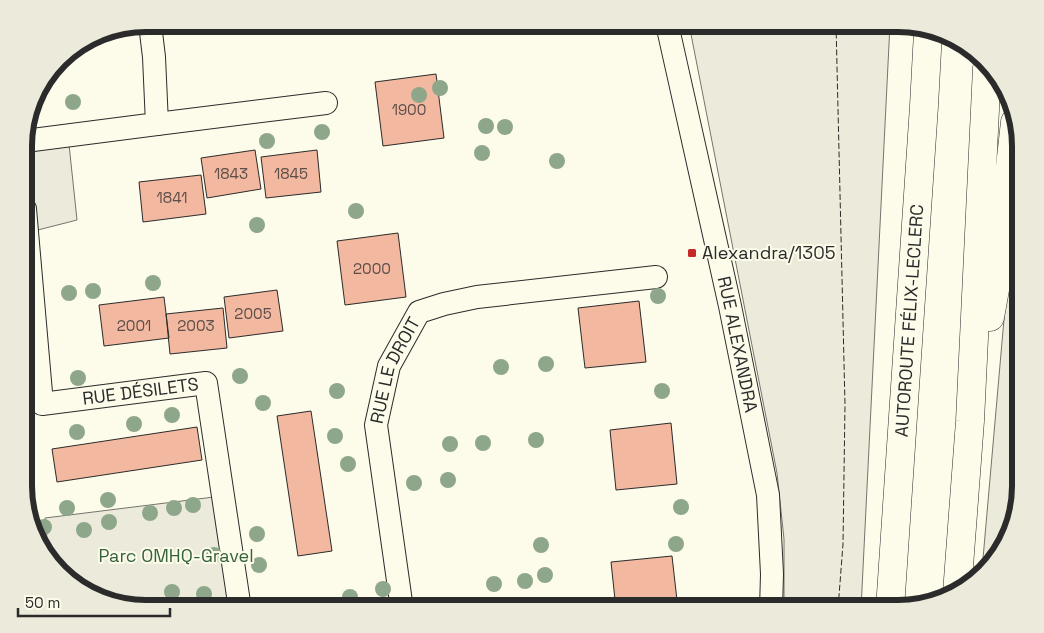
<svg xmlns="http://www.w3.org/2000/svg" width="1044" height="633" font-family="'Space Grotesk',sans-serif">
<rect width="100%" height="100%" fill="#fdfbea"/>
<path fill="#ecebdb" stroke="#74746e" d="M689,24H890L861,609H784V539L777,473Z
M68,135L77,220L30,232L25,205V148Z
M1020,157V495L1004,548L982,570L1015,194Z
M222,496L240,609H146L85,593L49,559L45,518Z"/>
<path fill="#f2b8a0" stroke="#2b2b2b" d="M436,74L444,138L383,146L375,82Z
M255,150L261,189L207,198L201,158Z
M317,150L321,192L266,198L261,157Z
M201,175L206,214L143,222L139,182Z
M398,233L406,297L345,305L337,241Z
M277,290L283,331L229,338L224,297Z
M164,297L169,338L104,346L99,305Z
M639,301L646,362L585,368L578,308Z
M223,308L227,348L170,354L166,314Z
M311,411L332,551L298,556L277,416Z
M671,423L677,484L616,490L610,430Z
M197,427L202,460L57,482L52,449Z
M672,556L678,609H616L611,562Z"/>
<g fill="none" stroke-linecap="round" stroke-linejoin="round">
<g stroke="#2b2b2b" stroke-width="24">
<g id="minor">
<path id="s1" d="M667,24L730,306L768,495L772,574L771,609"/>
<path d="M157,124L326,103"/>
<path d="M25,141L157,124L154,57L150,24"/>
<path id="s2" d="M25,209L42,404L206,383L240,609"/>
<path id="s3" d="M402,609L376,425L389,366L419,312L444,304L477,297L656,277"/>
</g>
</g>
<g stroke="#2b2b2b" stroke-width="29">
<g id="highway">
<path d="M990,317L998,273L1015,122"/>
<path d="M957,593L970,421L987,68"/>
<path id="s4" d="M890,609L924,106L928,32"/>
</g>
</g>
<use href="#minor" stroke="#fdfbea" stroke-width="22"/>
<use href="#highway" stroke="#fdfbea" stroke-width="28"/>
<path stroke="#2b2b2b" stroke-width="1" stroke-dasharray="6 2.5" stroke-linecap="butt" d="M836,24L845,405L843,544L838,609"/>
</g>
<g fill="#8ea78a">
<circle cx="440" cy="88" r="8"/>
<circle cx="419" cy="95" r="8"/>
<circle cx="73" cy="102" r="8"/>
<circle cx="486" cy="126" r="8"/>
<circle cx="505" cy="127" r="8"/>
<circle cx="322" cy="132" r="8"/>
<circle cx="267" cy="141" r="8"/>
<circle cx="482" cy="153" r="8"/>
<circle cx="557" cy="161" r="8"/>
<circle cx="356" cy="211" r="8"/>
<circle cx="257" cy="225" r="8"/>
<circle cx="153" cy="283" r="8"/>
<circle cx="93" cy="291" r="8"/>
<circle cx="69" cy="293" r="8"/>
<circle cx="658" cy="296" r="8"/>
<circle cx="546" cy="364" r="8"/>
<circle cx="501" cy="367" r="8"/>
<circle cx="240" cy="376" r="8"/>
<circle cx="78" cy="378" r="8"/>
<circle cx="337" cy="391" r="8"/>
<circle cx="662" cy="391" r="8"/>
<circle cx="263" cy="403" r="8"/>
<circle cx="172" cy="415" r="8"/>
<circle cx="134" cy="424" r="8"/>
<circle cx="77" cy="432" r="8"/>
<circle cx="335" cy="436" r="8"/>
<circle cx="536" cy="440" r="8"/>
<circle cx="483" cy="443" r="8"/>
<circle cx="450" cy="444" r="8"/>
<circle cx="348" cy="464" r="8"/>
<circle cx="448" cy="480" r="8"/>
<circle cx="414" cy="483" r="8"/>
<circle cx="108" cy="500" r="8"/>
<circle cx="193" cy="505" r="8"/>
<circle cx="681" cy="507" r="8"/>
<circle cx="67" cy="508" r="8"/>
<circle cx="174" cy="508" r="8"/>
<circle cx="150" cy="513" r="8"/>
<circle cx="109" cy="522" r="8"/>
<circle cx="44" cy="527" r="8"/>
<circle cx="84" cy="530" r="8"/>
<circle cx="257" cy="534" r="8"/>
<circle cx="676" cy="544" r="8"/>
<circle cx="541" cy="545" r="8"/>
<circle cx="214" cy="555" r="8"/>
<circle cx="259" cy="565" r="8"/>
<circle cx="545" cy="575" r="8"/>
<circle cx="525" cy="581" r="8"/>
<circle cx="494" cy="584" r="8"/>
<circle cx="383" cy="589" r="8"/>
<circle cx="172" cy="592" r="8"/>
<circle cx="204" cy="594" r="8"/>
<circle cx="350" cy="597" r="8"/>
</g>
<rect fill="#c62828" stroke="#fdfbea" stroke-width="2" x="687" y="248" width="10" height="10" rx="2.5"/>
<g text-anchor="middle" stroke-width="4" stroke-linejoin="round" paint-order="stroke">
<g font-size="15" fill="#5d4e48">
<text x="409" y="115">1900</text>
<text x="231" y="179">1843</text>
<text x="291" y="179">1845</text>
<text x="172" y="203">1841</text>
<text x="372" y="274">2000</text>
<text x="253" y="319">2005</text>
<text x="134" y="331">2001</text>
<text x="196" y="331">2003</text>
</g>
<g font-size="18" fill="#2b2b2b" stroke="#fdfbea" text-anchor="start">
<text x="702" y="259">Alexandra/1305</text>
</g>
<g font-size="18" fill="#2b2b2b" stroke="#fdfbea">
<text dy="6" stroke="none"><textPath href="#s4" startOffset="289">AUTOROUTE FÉLIX-LECLERC</textPath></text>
<text dy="6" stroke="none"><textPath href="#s1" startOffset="328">RUE ALEXANDRA</textPath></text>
<text dy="6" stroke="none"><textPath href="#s3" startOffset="244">RUE LE DROIT</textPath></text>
<text dy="6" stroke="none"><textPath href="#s2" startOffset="295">RUE DÉSILETS</textPath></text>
</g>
<g font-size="18" fill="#34623c" stroke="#fdfbea">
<text x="176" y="562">Parc OMHQ-Gravel</text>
</g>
</g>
<path d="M0 0H1044V633H0ZM146 32H898A114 114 0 0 1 1012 146V486A114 114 0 0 1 898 600H146A114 114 0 0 1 32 486V146A114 114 0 0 1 146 32Z" fill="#eceadb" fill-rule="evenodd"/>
<path fill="none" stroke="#2b2b2b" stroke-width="6" d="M146 32H898A114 114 0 0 1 1012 146V486A114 114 0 0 1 898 600H146A114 114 0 0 1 32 486V146A114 114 0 0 1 146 32Z"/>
<path d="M18 608v8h152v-8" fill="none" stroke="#2b2b2b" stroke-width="2.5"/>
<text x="25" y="608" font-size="15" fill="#2b2b2b" stroke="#fdfbea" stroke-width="4" paint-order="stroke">50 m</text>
</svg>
